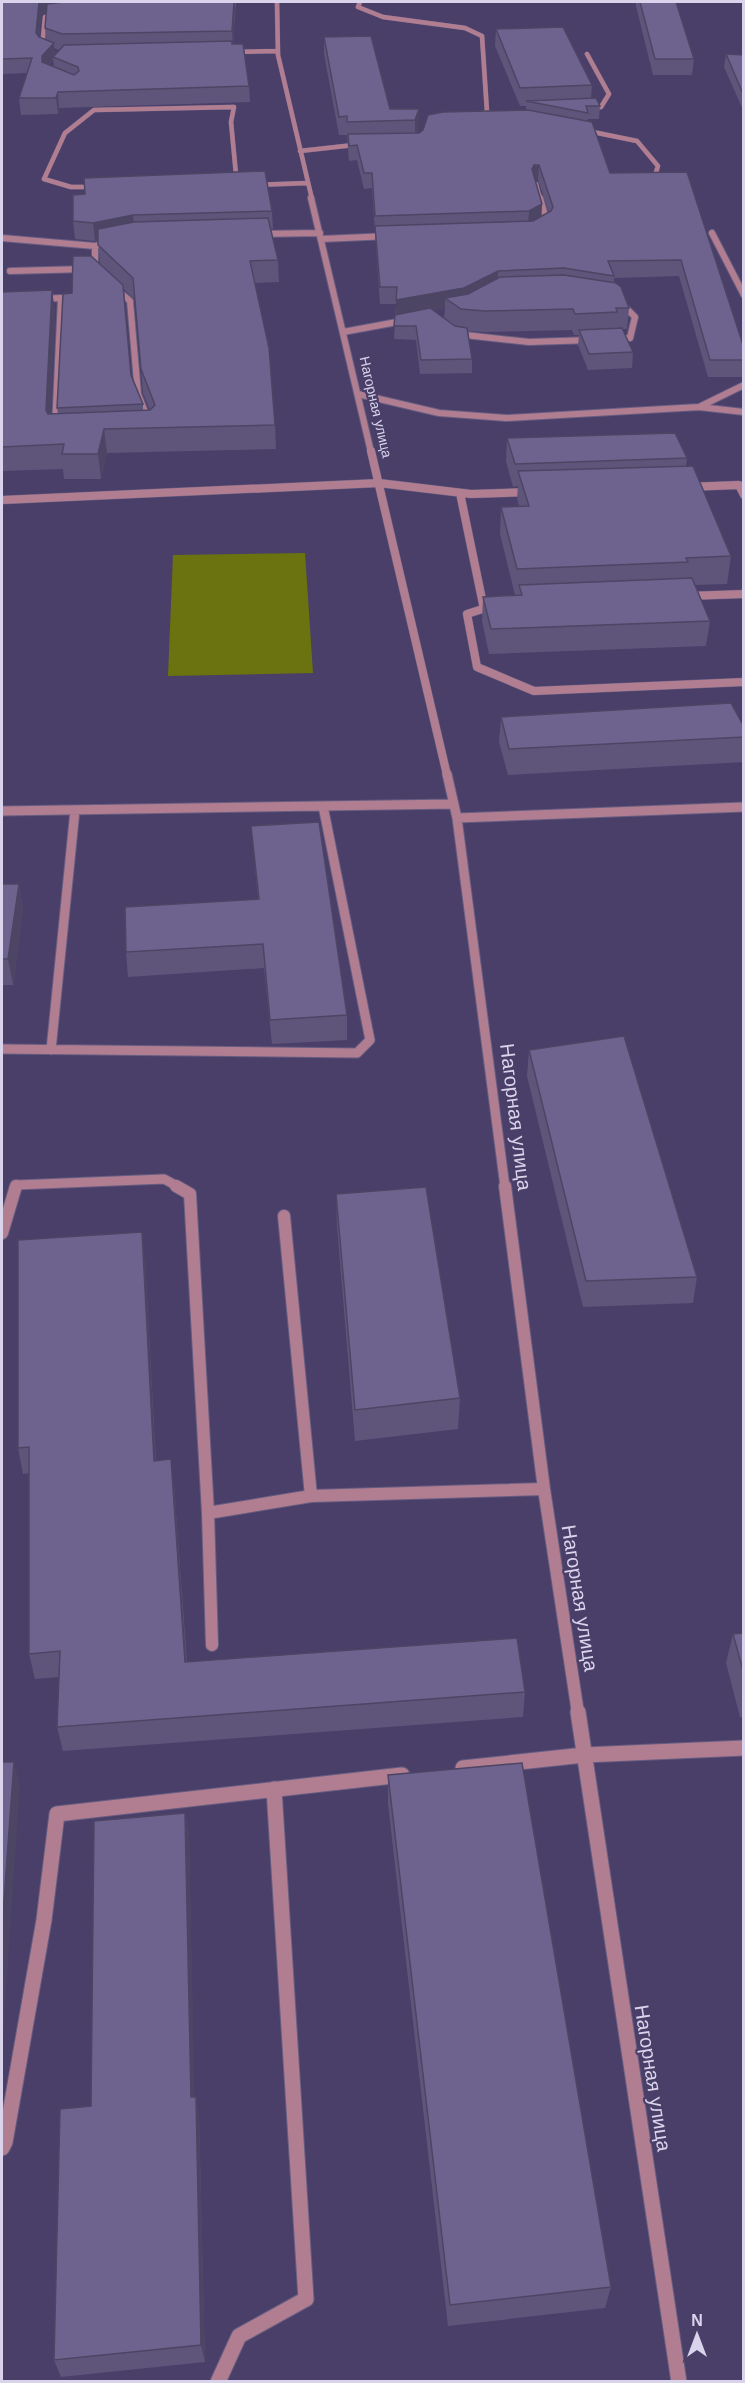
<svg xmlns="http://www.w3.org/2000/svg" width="745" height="2383" font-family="Arial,sans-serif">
<rect width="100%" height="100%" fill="#4a3f68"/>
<path fill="#6a730f" d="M305,553L313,673L168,676L173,555Z"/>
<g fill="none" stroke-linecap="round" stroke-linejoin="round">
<g stroke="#675d82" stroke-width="5">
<path id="minor-far5" d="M277,2L278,55L312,199
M360,2L358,7L383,17L465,28L482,36L487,112L476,115
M45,49L42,48L45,17L58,14
M230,52L278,51
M587,54L609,94L601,107L587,108
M583,130L637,141L658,166L652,185
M300,151L363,144
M536,184L540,199
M255,185L308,183
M98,187H71L44,179L65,133L94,110L234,107L231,122L237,185"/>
</g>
<g stroke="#675d82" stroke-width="8">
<path id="minor-far4" d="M311,198L371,452
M540,198L547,222L544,224
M712,233L744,295
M258,234L320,233
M2,238L95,246
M321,239L390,236
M95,269V246L111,243
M10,271L86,269
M115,288L130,301L138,394L149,422
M41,299L61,298L55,427
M343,332L408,320
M456,334L529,342L592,340
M614,339L630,338L635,317L620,302
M358,394L439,413L506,418L699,407L744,412
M699,407L744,385"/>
</g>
<g stroke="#675d82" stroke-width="9">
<path id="minor-far3" d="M371,451L447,775
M687,487L739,485L744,495
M460,493L484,609
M2,500L379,483L471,494L530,492
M687,596L744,594
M495,605L467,614L477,667L534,691L744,682"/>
</g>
<g stroke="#675d82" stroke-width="11">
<path id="minor-far2" d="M447,774L457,818L505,1187
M2,811L454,804
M457,818L744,807
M2,1049L357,1053L370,1040L323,806
M51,1050L75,810
M15,1187L16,1185L164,1179L179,1187"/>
</g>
<g stroke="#675d82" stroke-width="14">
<path id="minor-far1" d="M176,1186L190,1194L208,1513
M505,1186L544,1489L578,1713
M284,1216L311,1496
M2,1233L16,1186
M212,1645L208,1513L311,1496L544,1489"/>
</g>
<g stroke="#675d82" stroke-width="17">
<path id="minor" d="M578,1712L679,2382
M463,1768L584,1755L744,1748
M2,2148L5,2142L44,1920L57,1814L402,1775
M218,2382L239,2336L306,2299L274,1789"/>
</g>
<use href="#minor-far5" stroke="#b17e91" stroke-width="4.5"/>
<use href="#minor-far4" stroke="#b17e91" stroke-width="6"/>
<use href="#minor-far3" stroke="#b17e91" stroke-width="8"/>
<use href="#minor-far2" stroke="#b17e91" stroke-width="9"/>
<use href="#minor-far1" stroke="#b17e91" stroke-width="12"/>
<use href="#minor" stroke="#b17e91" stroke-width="15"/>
</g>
<path fill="#5f557b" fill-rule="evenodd" d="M2,2H236L233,44L249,86L250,102L59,108L58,114L21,115L19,98L27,73L2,74ZM47,12L45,28L46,40L39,37L41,17L44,13ZM54,48L59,50L55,55ZM53,60L54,66L49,65Z
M636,2H676L694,59L692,75H653L636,6Z
M496,29L592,85L591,99L600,106L599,119H588V121L610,173L687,172L744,348V377H708L679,276L614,278V283L629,308L627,329H622L633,352L632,368L588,370L578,345L579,335H574L572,330L484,332L468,331L472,359V373L420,374L416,340L394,339L396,304H380L372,188L364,189L357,160L349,161L347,135H339L324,54V37L390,109H419V127L417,133L526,110V106H520L495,46ZM535,180H538L549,212L541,216L542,204ZM445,308L444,318L433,310Z
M726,54L744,55V112L724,67Z
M73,195L272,211L273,229H270L278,260L279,282L255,283L275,425L276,449L107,453L101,479H64L63,469L2,471V292L52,290L55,313L50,414H58L57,408L72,293L100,264L98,240L95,241L75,239L73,221ZM124,289L135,300L143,393L150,410L143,411V404L131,375Z
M507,438L687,458L686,466L731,556L727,584L695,585L710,621L706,646L489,654L482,621L483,597L515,595L500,534L501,507L519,506L517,498L518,486L513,487L506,461Z
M501,717L744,727V762L508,775L499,742Z
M251,826L347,1015V1040L272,1044L264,968L128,977L126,952L258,899Z
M2,884H19L23,910L13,985H2Z
M529,1050L697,1277L693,1303L583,1307L527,1076Z
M336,1194L460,1398L458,1429L355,1441L337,1226Z
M145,1259L156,1461L174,1485L187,1662L525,1692L523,1717L63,1751L57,1727L59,1677L35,1679L29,1654V1473L23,1474L18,1448Z
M744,1633V1717H740L726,1663L733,1634Z
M388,1775L611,2287L605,2308L448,2326L388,1804Z
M185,1813L189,1837L194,2097L199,2117L205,2362L61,2377L54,2360L91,2106Z"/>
<path fill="#4d4564" d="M39,2H84V6L44,13L41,17L38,48L36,33Z
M234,2H235V7L233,48L232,31Z
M54,43L55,58L53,57V60L43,71L42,56Z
M58,92L59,108L58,114L56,98Z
M419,109V127L415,139V120Z
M534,165H539L538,180H533L532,169Z
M542,204L541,220L528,227L529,211Z
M133,215L135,233L95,241L93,223Z
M498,271V288L445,298V308L396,317V300Z
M52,290L55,313L49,434L46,410Z
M104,429L107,453L101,479L98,454Z
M19,884L23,910L13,985L8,959Z
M142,1232L145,1259L157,1487L154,1461Z
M171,1459L174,1485L188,1687L185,1662Z
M14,1762L20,1786L3,2034L2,2031V1928Z
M185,1813L189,1837L195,2118L191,2097Z
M196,2097L199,2117L205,2362L201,2345Z"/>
<path fill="#6e638f" stroke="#4d4564" stroke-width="1.5" d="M2,2H39L36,33L39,37L54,43L42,56V62L74,75L79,71L78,67L53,57L64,45L232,41V44H243L249,86L58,92L56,98H19L32,58L2,59Z
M63,2H234L232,31L62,34L45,28L47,4Z
M640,2H676L694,59H655Z
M563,27L592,85L520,88L496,29Z
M371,36L390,109H419L415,120L347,122V116L339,117L324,37Z
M726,54L744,55V96Z
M596,98L600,106H586L588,113L526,101Z
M528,110L592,122L610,173L687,172L744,348V360H710L681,260L608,261L614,276L564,268L498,271L464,288L396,300L397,287H380L375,226L533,221L551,211L553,207L539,165H534L532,169L542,204L529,211L375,216L372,173H364L357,145L349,146L348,134L419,133L423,130L428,115L443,112Z
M265,171L272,211L133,215L93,223L73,221V195L85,194L84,178Z
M268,218L278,260L250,261L269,348L275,425L104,429L98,454H62L64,444L2,447V292L52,290L46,410L48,414L150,410L155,405L141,369L133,278L98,245V229L134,222Z
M73,256H91L123,285L131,375L143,404L57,408L63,294L72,293Z
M564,275L616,283L621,287L629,308H616L617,312L575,314L573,309L485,311L461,309L445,298L468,294L500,277Z
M430,308L455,326L467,328L472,359L421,360L416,326H394L395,315Z
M622,328L633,352L589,354L579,330Z
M675,433L687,458L515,464L507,438Z
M693,466L731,556L686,558L688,562L517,569L501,507L529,506L518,471Z
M692,578L710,621L491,629L483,597L522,595L519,585Z
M731,703L744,727V737L509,749L501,717Z
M319,822L347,1015L270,1020L263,944L126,952L125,907L259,899L251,826Z
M2,884H19L8,959H2Z
M624,1036L697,1277L586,1281L529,1050Z
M426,1187L460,1398L355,1410L336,1194Z
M142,1232L154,1461L171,1459L185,1662L517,1638L525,1692L57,1727L60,1651L29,1654V1447L18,1448V1240Z
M744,1633V1674L733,1634Z
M2,1762H14L2,1928Z
M522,1763L611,2287L450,2305L388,1775Z
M185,1813L191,2097H196L201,2345L54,2360L60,2109L91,2106L94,1821Z"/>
<g text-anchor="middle" stroke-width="4.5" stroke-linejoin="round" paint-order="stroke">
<g font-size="14" fill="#d9d4ec" stroke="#4a3f68">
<text transform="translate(376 407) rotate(77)" y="5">Нагорная улица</text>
</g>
<g font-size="20" fill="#d9d4ec" stroke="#4a3f68">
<text transform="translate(516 1117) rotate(83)" y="7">Нагорная улица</text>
<text transform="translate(580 1598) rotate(81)" y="7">Нагорная улица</text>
<text transform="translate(653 2078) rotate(81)" y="7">Нагорная улица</text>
</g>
</g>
<rect width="745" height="2383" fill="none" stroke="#d9d4ec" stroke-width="6"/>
<g transform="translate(697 2335)" stroke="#4a3f68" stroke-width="4.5" paint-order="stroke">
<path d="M0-4.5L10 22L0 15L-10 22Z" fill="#d9d4ec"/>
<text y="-9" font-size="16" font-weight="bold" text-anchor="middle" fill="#d9d4ec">N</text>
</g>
</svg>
